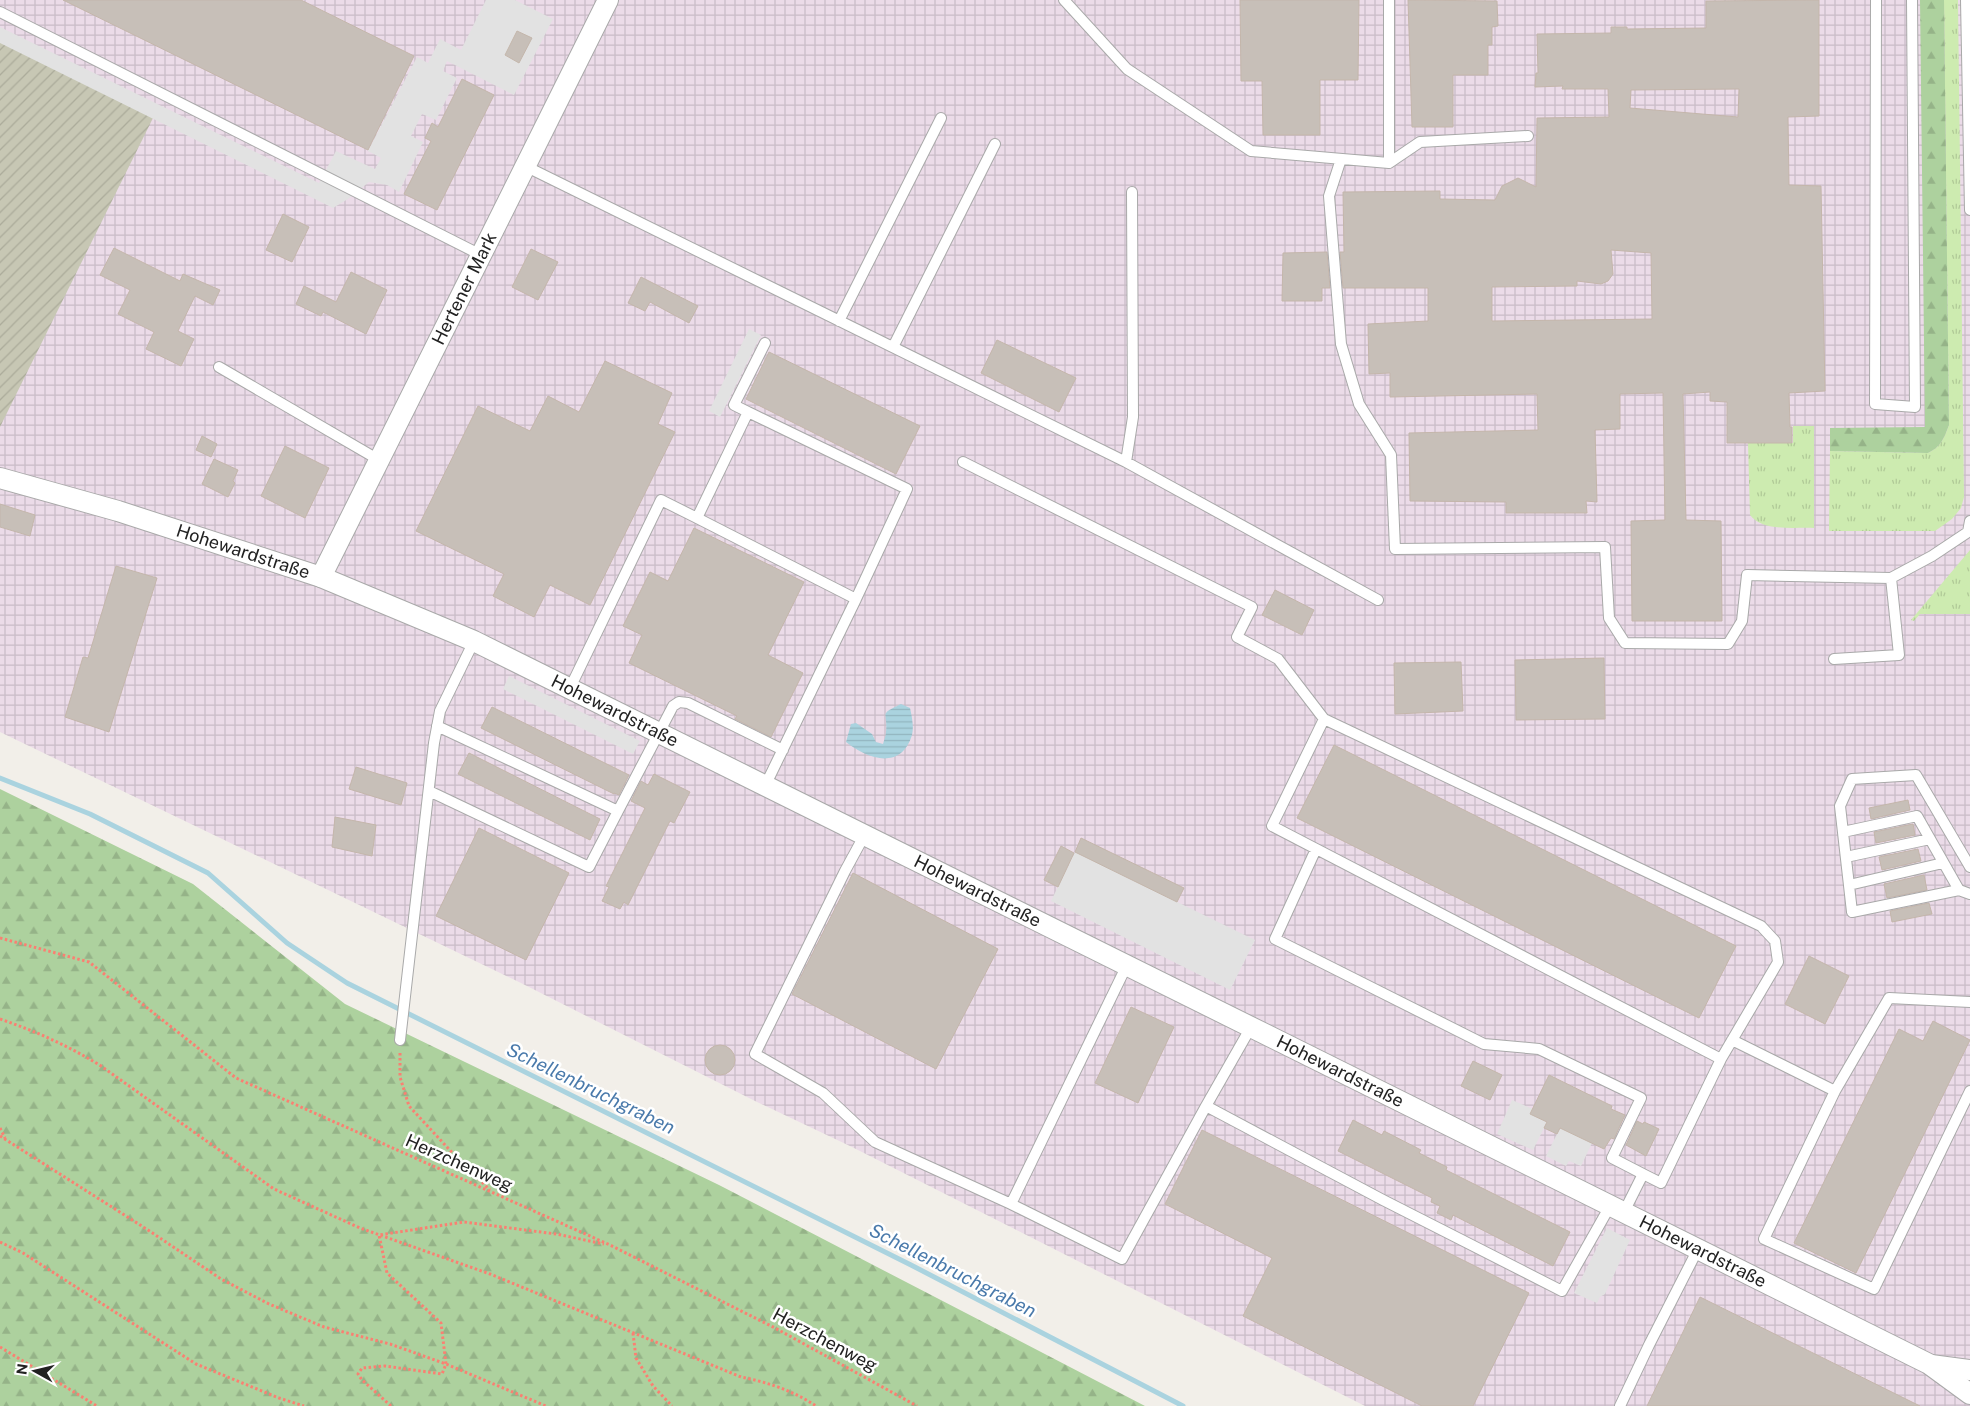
<svg xmlns="http://www.w3.org/2000/svg" width="1970" height="1406" font-family="'Public Sans',sans-serif">
<defs>
<pattern id="industrial-grid" width="8" height="8" patternUnits="userSpaceOnUse" patternTransform="scale(1.25)"><rect width="8" height="8" fill="#ebdbe8"/><path d="M0 4h8M4 0v8" fill="none" stroke="#c9bcc7"/></pattern>
<pattern id="construction-furrows" width="10" height="10" patternUnits="userSpaceOnUse" patternTransform="scale(1.25)"><rect width="10" height="10" fill="#c7c7b4"/><path d="M-1 1l2-2M0 10L10 0M9 11l2-2" fill="none" stroke="#abab9a"/></pattern>
<pattern id="grass-tufts" width="24" height="20" patternUnits="userSpaceOnUse" patternTransform="scale(1.25)"><rect width="24" height="20" fill="#cdebb0"/><path d="M3 7l-1-3M5 7V3M7 7l1-3M15 17l-1-3M17 17v-4M19 17l1-3" fill="none" stroke="#b0c997"/></pattern>
<pattern id="forest-firs" width="22" height="20" patternUnits="userSpaceOnUse" patternTransform="scale(1.25)"><rect width="22" height="20" fill="#add19e"/><path d="M5 1l3.5 6h-7zM16 11l3.5 6h-7z" fill="#95b388"/></pattern>
<pattern id="water-rules" width="6" height="5" patternUnits="userSpaceOnUse" patternTransform="scale(1.25)"><rect width="6" height="5" fill="#aad3df"/><path d="M0 2.5h6" fill="none" stroke="#92b5bf"/></pattern>
</defs>
<rect width="100%" height="100%" fill="#f2efe9"/>
<path fill="url(#industrial-grid)" d="M0,0H1970V1406H1365L852,1147L757,1102L521,983L0,732Z"/>
<path fill="url(#construction-furrows)" d="M0,41L153,118L0,427Z"/>
<path fill="url(#grass-tufts)" d="M1944,0H1958L1964,497L1961,508L1952,519L1935,531H1829L1830,451L1928,453C1941,447 1944,438 1949,425Z
M1793,426H1814V528C1794,527 1763,532 1750,515L1748,443H1793Z
M1970,550V614H1920L1914,621L1911,620Z"/>
<path fill="url(#forest-firs)" d="M1920,0H1944L1949,425C1944,438 1941,447 1928,453L1830,451V428L1925,427Z
M0,789L193,884L345,1004L719,1185L1145,1406H0Z"/>
<path fill="#e2e2e2" d="M486,0H515L553,19L514,95L447,61L443,71L457,78L436,120L422,114L411,136L423,142L399,192L387,185L369,182L348,199L333,208L0,43V27L319,183L336,151L375,169L381,158L368,151L417,57L428,63L440,39L461,50Z
M749,329L761,335L720,417L709,411Z
M509,676L640,741L633,754L503,689Z
M1075,852L1255,940L1230,990L1051,901Z
M1512,1100L1533,1109L1531,1114L1547,1122L1533,1150L1497,1134Z
M1560,1128L1592,1143L1581,1166L1569,1161L1566,1166L1546,1156Z
M1607,1228L1630,1240L1605,1294L1600,1297L1597,1303L1574,1293Z"/>
<path fill="url(#water-rules)" d="M901,704L910,708C912,717 914,727 912,735C901,771 867,759 846,742L851,724L856,723L872,734L876,742L883,744C884,740 886,736 886,732C888,711 878,715 901,704Z"/>
<g fill="none" stroke-linecap="round" stroke-linejoin="round">
<path stroke="#aad3df" stroke-width="5" d="M0,778L90,814L208,873L287,943L347,983L911,1265L1183,1406"/>
</g>
<path fill="#c7bfb8" stroke="#c4b6ab" fill-rule="evenodd" d="M63,0H301L414,56L368,150Z
M1240,0H1359L1358,80H1320V135H1263L1262,81H1241Z
M1408,0L1497,1L1498,26L1492,27V45H1488V75H1453V127H1412Z
M1819,0V116L1788,117L1789,185L1821,186L1825,391L1789,393L1790,427H1792V443H1727V402L1710,401V392L1683,394L1686,520L1721,521L1722,621H1632L1631,521L1665,520L1663,393L1620,394V429L1595,430L1597,502L1586,501L1587,513H1506V502L1410,501L1409,433L1538,430L1537,394L1390,397V373L1369,374L1368,324L1428,321V288H1343L1340,252H1344L1343,192L1440,191V199L1495,200L1502,186L1518,178L1536,187L1537,118L1609,117L1608,89H1562L1563,86L1535,87L1536,73H1538L1537,34L1611,33V27H1627V29L1706,28V1ZM1739,89L1738,117L1630,108L1631,90ZM1611,250L1651,253L1652,319L1492,321V287L1577,286V281L1601,284L1608,281L1613,274Z
M517,31L532,38L519,63L505,55Z
M462,79L494,95L437,210L404,194L431,141L425,138L432,123L438,127Z
M283,214L309,227L292,262L266,250Z
M114,248L180,281L183,274L220,290L213,305L195,296L178,331L194,339L181,366L146,349L154,332L118,314L130,290L100,275Z
M531,249L558,262L538,300L512,287Z
M1327,252L1330,288H1322V301H1282L1283,253Z
M351,272L387,290L366,334L323,312L321,316L296,304L304,286L336,302Z
M641,277L698,306L689,323L650,302L645,311L628,303Z
M997,340L1076,378L1059,412L981,373Z
M769,352L920,426L896,474L746,399Z
M605,361L672,393L658,424L675,432L590,605L550,585L534,617L493,596L504,574L416,531L478,406L530,431L548,396L579,412Z
M202,436L217,444L211,457L196,450Z
M285,446L329,468L305,518L261,496Z
M214,459L238,470L233,481L235,483L228,497L202,484Z
M0,504L35,515L30,536L0,527Z
M694,528L804,582L768,655L803,673L771,737L735,719L737,716L629,663L642,635L623,626L650,572L668,581Z
M116,566L157,578L109,732L65,717L83,657L88,658Z
M1275,590L1314,610L1302,635L1262,615Z
M1604,658L1605,719L1516,720L1515,660Z
M1461,662L1463,711L1395,714L1394,663Z
M492,707L629,775L619,795L614,793V794L481,728Z
M1334,745L1736,946L1699,1018L1297,818Z
M469,753L600,819L590,840L458,774Z
M356,767L407,783L401,805L349,789Z
M654,774L690,792L674,823L670,821L628,905L624,902L620,909L602,901L609,887L606,886L645,808L631,801L641,781L648,785Z
M1908,800L1910,810L1871,819L1869,808Z
M335,817L376,825L372,856L332,847Z
M1913,824L1915,835L1876,843L1874,832Z
M479,828L569,873L526,960L436,916Z
M1081,838L1184,888L1177,902L1075,852Z
M1061,846L1074,853L1058,887L1044,880Z
M1918,849L1921,861L1882,870L1879,857Z
M853,873L998,949L936,1069L792,994Z
M1924,875L1927,890L1887,898L1884,884Z
M1929,903L1932,914L1892,922L1890,911Z
M1809,956L1849,976L1825,1024L1785,1004Z
M1131,1007L1174,1027L1138,1103L1095,1083Z
M1933,1021L1970,1040L1856,1273L1794,1243L1899,1029L1923,1041Z
M705 1060a15 15 0 1 1 30 0a15 15 0 1 1-30 0Z
M1473,1061L1502,1075L1490,1100L1461,1086Z
M1549,1075L1612,1106L1611,1109L1625,1115L1614,1139L1611,1138L1604,1149L1560,1128L1557,1134L1544,1128L1547,1122L1530,1114Z
M1353,1120L1382,1135L1384,1131L1421,1150L1419,1153L1447,1167L1446,1170L1570,1232L1553,1266L1453,1215L1451,1220L1437,1213L1440,1206L1431,1202L1432,1198L1338,1151Z
M1637,1121L1643,1124L1644,1122L1659,1129L1646,1156L1626,1145Z
M1202,1130L1529,1293L1473,1406H1422L1243,1316L1272,1258L1165,1204Z
M1700,1297L1920,1406H1647Z"/>
<g fill="none" stroke-linecap="round" stroke-linejoin="round">
<g stroke="#a9a9a9" stroke-width="12">
<path id="service" d="M1064,0L1127,69L1251,151L1389,163V0
M1876,0L1875,404L1915,407L1912,0
M1966,0L1970,210
M0,12L481,255
M1341,159L1329,196L1341,344L1359,404L1391,455L1395,549L1605,547L1609,618L1625,643L1728,644L1742,621L1747,575L1891,578L1932,556L1968,532L1970,521
M1389,163L1420,142L1528,136
M525,166L1126,462L1378,600
M839,321L941,118
M893,347L995,144
M219,367L379,460
M963,462L1252,607L1237,637L1278,659L1324,719L1761,926L1775,941L1778,962L1721,1059L1661,1183L1643,1174L1624,1212
M1126,462L1133,417L1132,192
M697,518L856,599L907,489L748,412
M1834,659L1899,655L1891,578
M570,688L661,500L697,518L748,412L734,405L765,343
M1324,719L1272,826L1721,1059
M437,726L618,811L673,706L679,702L688,703L783,750
M765,786L856,599
M429,791L589,867L618,811
M1843,832L1917,816L1959,890L1970,894
M864,836L845,871L755,1054L823,1093L875,1142L1011,1204
M1316,849L1275,939L1484,1044L1539,1049L1641,1098L1612,1158L1643,1174
M1846,857L1930,839
M1849,885L1943,863
M1959,890L1852,912L1840,806L1852,779L1916,775L1970,867
M1127,965L1011,1204L1122,1259L1206,1106
M1970,1002L1889,998L1835,1091L1764,1239L1874,1289L1970,1091
M1251,1027L1206,1106L1383,1200L1562,1291L1610,1206
M400,1040L434,743L440,711L474,641
M1732,1040L1835,1091
M1620,1406L1649,1345L1698,1249"/>
</g>
<g stroke="#a9a9a9" stroke-width="22">
<g id="minor">
<path id="s1" d="M0,478L118,511L321,577L474,641L1929,1364L1970,1394"/>
<path id="s2" d="M321,577L608,0"/>
<path d="M1931,1365L1970,1370"/>
</g>
</g>
<path stroke="#fa8072" stroke-width="3" stroke-dasharray="2.5 2.5" stroke-linecap="butt" d="M0,938L89,962L236,1078L610,1245L775,1328L917,1406
M0,1019C35,1031 69,1046 101,1066L274,1189L360,1228L490,1274L741,1377C767,1382 794,1391 816,1406
M400,1053V1077L409,1106L459,1160L490,1190
M0,1128L5,1138
M0,1136L148,1230L221,1279L269,1304L324,1327L390,1344L446,1364L546,1406
M0,1242L23,1253L196,1364L279,1398L304,1406
M633,1333L636,1358L653,1386L672,1406
M0,1347L97,1406
M391,1406L362,1380L358,1374L362,1368L385,1366L442,1374L446,1364L441,1323L387,1273L379,1235L464,1222L556,1234L604,1244"/>
<use href="#service" stroke="#fff" stroke-width="10"/>
<use href="#minor" stroke="#fff" stroke-width="20"/>
</g>
<g text-anchor="middle" stroke-width="5" stroke-linejoin="round" paint-order="stroke">
<g font-size="18" fill="#222" stroke="#fff">
<text dy="6" stroke="none"><textPath href="#s2" startOffset="322">Hertener Mark</textPath></text>
<text dy="6" stroke="none"><textPath href="#s1" startOffset="254">Hohewardstraße</textPath></text>
<text dy="6" stroke="none"><textPath href="#s1" startOffset="659">Hohewardstraße</textPath></text>
<text dy="6" stroke="none"><textPath href="#s1" startOffset="1064">Hohewardstraße</textPath></text>
<text dy="6" stroke="none"><textPath href="#s1" startOffset="1469">Hohewardstraße</textPath></text>
<text transform="translate(459 1163) rotate(24)" y="6">Herzchenweg</text>
<text dy="6" stroke="none"><textPath href="#s1" startOffset="1874">Hohewardstraße</textPath></text>
<text transform="translate(825 1340) rotate(28)" y="6">Herzchenweg</text>
</g>
<g font-size="19" font-style="italic" fill="#4a7aab" stroke="#fff">
<text transform="translate(591 1088) rotate(26)" y="7">Schellenbruchgraben</text>
<text transform="translate(953 1270) rotate(27)" y="7">Schellenbruchgraben</text>
</g>
</g>
<g transform="translate(35 1371) rotate(278)" stroke="#ffffff" stroke-width="4" paint-order="stroke">
<path d="M0-4L9 19L0 12L-9 19Z" fill="#222222"/>
<text y="-8" font-size="14" font-weight="bold" text-anchor="middle" fill="#222222">N</text>
</g>
</svg>
